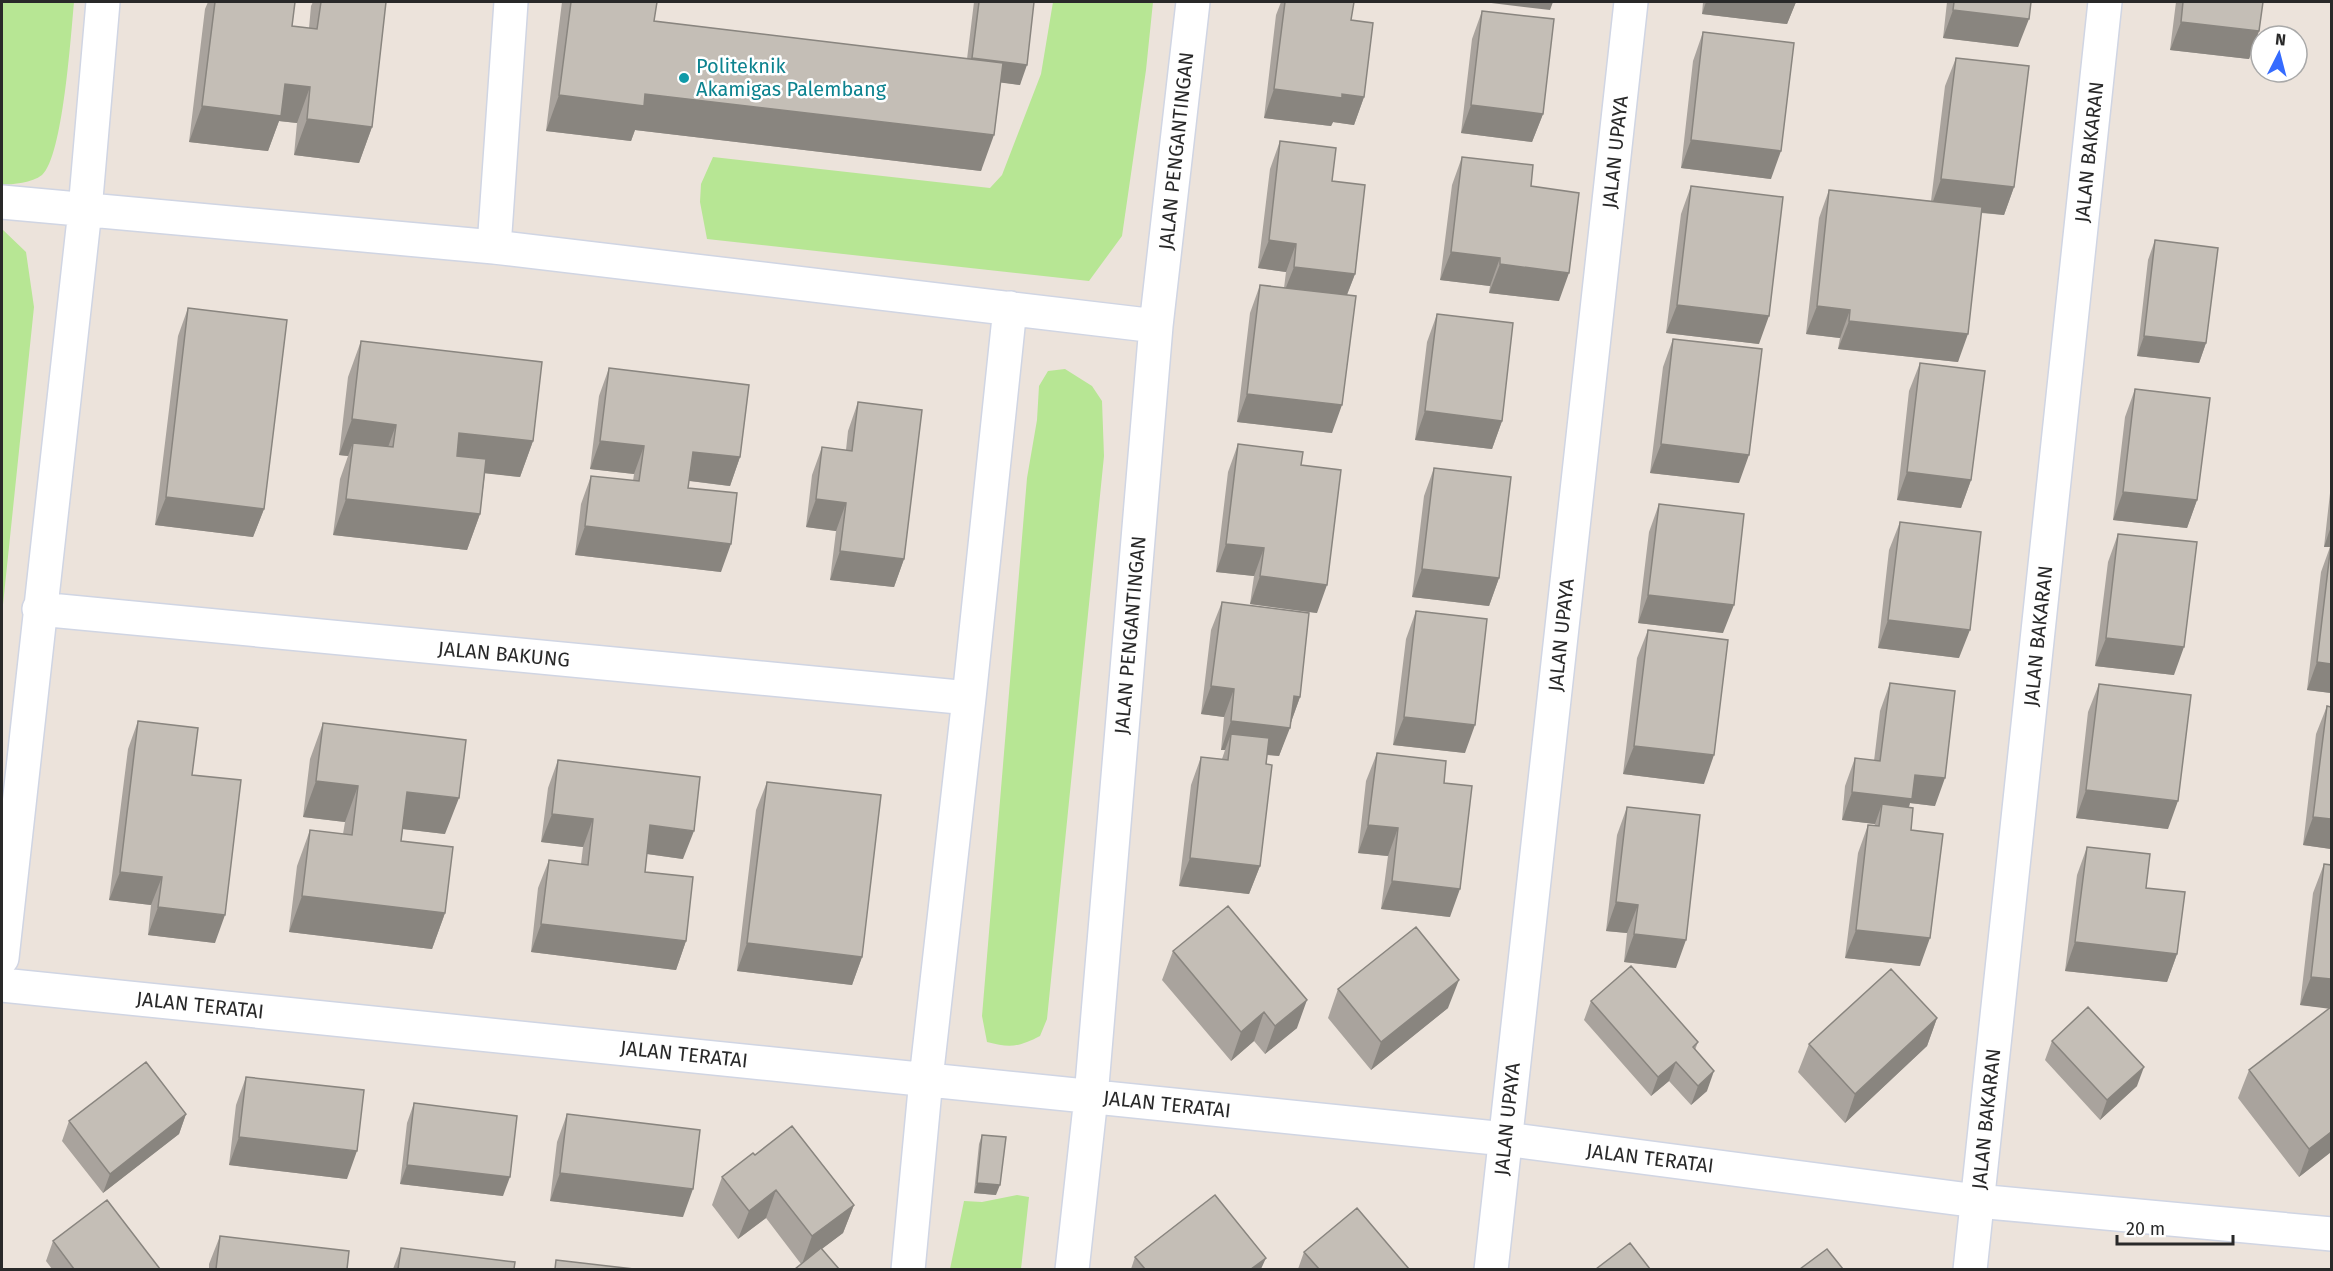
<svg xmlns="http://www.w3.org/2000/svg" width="2333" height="1271" font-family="'Fira Sans',sans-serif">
<rect width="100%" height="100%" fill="#ece3db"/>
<path fill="#b7e694" d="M2,2H74C71,33 63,157 42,175C32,183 13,184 2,185Z
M1053,2H1153L1146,70L1122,236L1089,281L707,239L700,202L701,184L713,157L990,188L1002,175L1041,74Z
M2,229L26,252L34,307L2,614Z
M1065,369L1092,386L1102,401L1104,456L1047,1019L1040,1036C1019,1047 1010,1048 987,1042L982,1016L1027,478L1037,420L1039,386L1048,371Z
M1017,1195L1029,1197L1021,1269H950L964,1201L982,1202Z"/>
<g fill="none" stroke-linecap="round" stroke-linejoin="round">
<g stroke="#d0d5e3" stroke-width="36">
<path id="minor" d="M2,202L494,247L1156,326
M494,247L511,2
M39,609L969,698
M2,958L85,210L103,2
M2,985L1505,1139L1977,1201L2332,1234
M908,1270L926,1079L969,698L1010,308
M1072,1270L1091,1097L1156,326L1193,2
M1491,1270L1631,2
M1970,1270L2105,2"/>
</g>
<use href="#minor" stroke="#fff" stroke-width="33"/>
</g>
<path fill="#a9a39d" d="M208,2H295L292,26L309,28L311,6L313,2H386L372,127L359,163L294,155L297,123L279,121L268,151L189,142L205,9Z
M562,2H657L654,21L967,59L974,2H1034L1020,85L1000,82L981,171L635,130L631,141L546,131Z
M1281,2H1354L1351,20L1364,97L1354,125L1333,122L1331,126L1264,118L1276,15Z
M1703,2H1796L1787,24L1702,14Z
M1947,2H2031L2018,47L1943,38Z
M2176,2H2263L2259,31L2249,59L2170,50Z
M1482,11L1543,114L1532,142L1461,133L1472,39Z
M1703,32L1771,179L1681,168L1693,61Z
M1956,58L2014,187L2004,215L1981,213L1958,362L1838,349L1840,338L1806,334L1819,218L1829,190L1931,201L1945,86Z
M1280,141L1332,181L1355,274L1347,295L1332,433L1237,422L1250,313L1260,285L1284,288L1286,272L1258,268L1270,169Z
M1462,157L1531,186L1559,301L1489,293L1490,286L1440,280L1452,185Z
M1691,186L1759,344L1666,333L1681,214Z
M2155,240L2206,343L2199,363L2137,356L2148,260Z
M188,308L264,509L253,537L155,525L178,336Z
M1437,314L1502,421L1492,449L1415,440L1427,342Z
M1673,339L1739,483L1650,473L1663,367Z
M361,341L533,441L520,477L485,473L480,514L467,550L333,535L340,479L348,456L339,455L348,377Z
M1920,363L1971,480L1961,508L1897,500L1909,391Z
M609,368L740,457L730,486L689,481L688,488L721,572L575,555L581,504L591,476L633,481L634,474L590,469L599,396Z
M2135,389L2197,500L2187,528L2113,520L2125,417Z
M858,402L904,559L894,587L830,580L836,531L806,527L812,475L822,447L846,450L848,431Z
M1238,444L1301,465L1317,613L1250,604L1254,576L1216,572L1228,472Z
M1434,468L1499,578L1489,606L1412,597L1424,496Z
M2331,484V693L2307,690L2321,572L2330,547H2324Z
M1659,504L1723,633L1638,623L1649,532Z
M1900,522L1959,658L1878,648L1889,550Z
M2118,534L2174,675L2095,666L2108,562Z
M1222,602L1300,697L1279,756L1267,755L1260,866L1249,894L1179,886L1191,785L1201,757L1222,759L1225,750H1221L1224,717L1201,714L1211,630Z
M1416,611L1465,753L1393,745L1406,639Z
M1648,630L1704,784L1623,774L1637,658Z
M1890,683L1935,806L1910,803L1909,807L1920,966L1845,958L1858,853L1868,825L1874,826L1875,824L1842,820L1845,786L1855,758L1874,761L1880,711Z
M2099,684L2168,829L2076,818L2088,712Z
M2327,706L2331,849L2303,845L2316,734Z
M138,721L192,775L215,943L148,935L151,905L109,900L128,749Z
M323,723L445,834L403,829L401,841L445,913L432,949L289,932L297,866L310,830L343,834L345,822L303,817L310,759Z
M1377,753L1444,783L1450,917L1381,909L1388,856L1358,853L1366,781Z
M558,760L683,859L647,854L645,872L686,941L676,970L531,952L538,888L549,860L581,864L583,847L541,842L548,788Z
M767,782L862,957L852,985L737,971L756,810Z
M1627,807L1676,968L1624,962L1627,933L1606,931L1617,835Z
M2087,847L2146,888L2177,954L2167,982L2065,971L2077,875Z
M2324,864L2331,865V1152L2299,1177L2238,1098L2249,1070L2330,1008L2300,1005L2313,893Z
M1173,951L1297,1028L1265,1054L1254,1041L1231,1061L1162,980Z
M1338,989L1448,1008L1371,1070L1328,1018Z
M1591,1001L1698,1042L1695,1050L1707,1091L1691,1105L1669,1081L1651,1096L1584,1020Z
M1937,1018L1927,1046L1845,1123L1798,1072L1809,1044Z
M2052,1041L2137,1086L2100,1120L2045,1060Z
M246,1077L347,1179L229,1165L236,1105Z
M414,1103L503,1196L400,1184L407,1123Z
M186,1114L179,1134L103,1193L62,1141L69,1121Z
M567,1114L683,1217L550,1201L557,1142Z
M982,1135L996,1195L974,1193L979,1144Z
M722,1177L854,1205L843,1233L801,1264L766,1218L738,1239L712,1205Z
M220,1236L347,1269H209V1264Z
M53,1241L160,1269H52L46,1261Z
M401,1248L514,1269H393Z
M1304,1252L1409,1269H1298Z
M1135,1257L1261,1269H1131Z"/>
<path fill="#89857f" d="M1483,2H1553L1550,10Z
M1706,2H1796L1787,24L1702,14Z
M1953,10L2029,19L2018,47L1943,38Z
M2181,22L2259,31L2249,59L2170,50Z
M972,58L1027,65L1020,85L965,78Z
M285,84L310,87L297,123L279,121L268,151L189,142L202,106Z
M1274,89L1342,94L1364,97L1354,125L1333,122L1331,126L1264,118Z
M645,94L994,135L981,171L635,130L631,141L546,131L559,95Z
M1471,105L1543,114L1532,142L1461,133Z
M307,119L372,127L359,163L294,155Z
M1691,140L1781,151L1771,179L1681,168Z
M1941,179L2014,187L2004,215L1931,207Z
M1269,240L1296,244L1286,272L1258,268Z
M1451,252L1500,258L1490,286L1440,280Z
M1500,264L1569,273L1559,301L1489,293Z
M1294,267L1355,274L1344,302L1283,295Z
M1677,305L1769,316L1759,344L1666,333Z
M1817,306L1850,310L1840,338L1806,334Z
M1849,321L1968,334L1958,362L1838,349Z
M2144,336L2206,343L2199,363L2137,356Z
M1247,394L1342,405L1332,433L1237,422Z
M1425,411L1502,421L1492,449L1415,440Z
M352,419L396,425L383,461L353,443L348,456L339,455Z
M459,433L533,441L520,477L446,469Z
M600,441L644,446L634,474L590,469Z
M1661,444L1749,455L1739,483L1650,473Z
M693,452L740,457L730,486L683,480Z
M1907,472L1971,480L1961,508L1897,500Z
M2123,492L2197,500L2187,528L2113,520Z
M166,497L264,509L253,537L155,525Z
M346,499L480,514L467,550L333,535Z
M816,499L846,503L836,531L806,527Z
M585,526L731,544L721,572L575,555Z
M2331,526V544L2330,547H2324Z
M1226,544L1264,548L1254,576L1216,572Z
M840,551L904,559L894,587L830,580Z
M1422,569L1499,578L1489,606L1412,597Z
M1260,576L1327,585L1317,613L1250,604Z
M1648,595L1734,605L1723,633L1638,623Z
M1888,620L1970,630L1959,658L1878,648Z
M2106,638L2184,647L2174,675L2095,666Z
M2317,662L2331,664V693L2307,690Z
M1211,686L1234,689L1224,717L1201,714Z
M1294,696L1300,697L1290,725Z
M1404,717L1475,725L1465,753L1393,745Z
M1231,721L1290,728L1279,756L1229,750L1231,734L1225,750H1221Z
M1634,746L1714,755L1704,784L1623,774Z
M1915,775L1945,778L1935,806L1910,803L1902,827L1882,804L1875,824L1842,820L1852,792Z
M316,781L358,786L345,822L303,817Z
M2086,790L2178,801L2168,829L2076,818Z
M407,792L459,798L445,834L394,828Z
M552,814L593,819L583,847L541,842Z
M2313,817L2331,819V849L2303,845Z
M650,825L694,831L683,859L640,853Z
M1368,825L1398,828L1388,856L1358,853Z
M1190,858L1260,866L1249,894L1179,886Z
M120,872L162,877L151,905L109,900Z
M1392,881L1460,889L1450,917L1381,909Z
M302,896L445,913L432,949L289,932Z
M1616,902L1638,905L1627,933L1606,931Z
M158,907L225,915L215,943L148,935Z
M541,924L686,941L676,970L531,952Z
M1856,930L1930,938L1920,966L1845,958Z
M1634,934L1686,940L1676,968L1624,962Z
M2075,942L2177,954L2167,982L2065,971Z
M747,943L862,957L852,985L737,971Z
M2311,977L2331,979V1009L2300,1005Z
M1459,980L1448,1008L1371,1070L1381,1042Z
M1307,1000L1297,1028L1265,1054L1275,1026Z
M1264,1012L1254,1041L1231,1061L1241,1032Z
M1937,1018L1927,1046L1845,1123L1855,1094Z
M1676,1062L1669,1081L1651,1096L1658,1077Z
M2144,1067L2137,1086L2100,1120L2107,1100Z
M1714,1071L1707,1091L1691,1105L1698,1086Z
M186,1114L179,1134L103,1193L110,1174Z
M2331,1132V1152L2299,1177L2309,1149Z
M239,1137L357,1151L347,1179L229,1165Z
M407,1165L510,1177L503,1196L400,1184Z
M560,1173L693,1189L683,1217L550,1201Z
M977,1183L1000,1185L996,1195L974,1193Z
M776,1190L766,1218L738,1239L749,1211Z
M854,1205L843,1233L802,1264L812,1236Z
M1266,1258L1261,1269H1251Z"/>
<path fill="#c4beb6" stroke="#89857f" stroke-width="1.5" d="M215,2H295L292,26L317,29L321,2H386L372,127L307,119L310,87L285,84L281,116L202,106Z
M571,2H657L654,21L1003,63L994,135L645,94L644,106L559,95Z
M979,2H1034L1027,65L972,58Z
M1285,2H1354L1351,20L1373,23L1364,97L1342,94V98L1274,89Z
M1954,2H2031L2029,19L1953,10Z
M2183,2H2263L2259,31L2181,22Z
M1482,11L1554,19L1543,114L1471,105Z
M1703,32L1794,43L1781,151L1691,140Z
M1956,58L2029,66L2014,187L1941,179Z
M1280,141L1336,148L1332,181L1365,185L1355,274L1294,267L1296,244L1269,240Z
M1462,157L1533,165L1531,186L1579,193L1569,273L1500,264V258L1451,252Z
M1691,186L1783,197L1769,316L1677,305Z
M1829,190L1982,207L1968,334L1849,321L1850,310L1817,306Z
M2155,240L2218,248L2206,343L2144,336Z
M1260,285L1356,296L1342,405L1247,394Z
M188,308L287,320L264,509L166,497Z
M1437,314L1513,323L1502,421L1425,411Z
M1673,339L1762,349L1749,455L1661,444Z
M361,341L542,362L533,441L459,433L457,456L486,459L480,514L346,499L353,443L393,447L396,425L352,419Z
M1920,363L1985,371L1971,480L1907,472Z
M609,368L749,385L740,457L693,452L688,488L737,493L731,544L585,526L591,476L639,481L644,446L600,441Z
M2135,389L2210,398L2197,500L2123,492Z
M858,402L922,410L904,559L840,551L846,503L816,499L822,447L852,451Z
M1238,444L1303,452L1301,465L1341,470L1327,585L1260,576L1264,548L1226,544Z
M1434,468L1511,477L1499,578L1422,569Z
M1659,504L1744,514L1734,605L1648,595Z
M1900,522L1981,532L1970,630L1888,620Z
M2118,534L2197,542L2184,647L2106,638Z
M2331,544V664L2317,662Z
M1222,602L1309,613L1300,697L1294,696L1290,728L1231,721L1234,689L1211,686Z
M1416,611L1487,619L1475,725L1404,717Z
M1648,630L1728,640L1714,755L1634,746Z
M1890,683L1955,691L1945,778L1915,775L1912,799L1852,792L1855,758L1880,761Z
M2099,684L2191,695L2178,801L2086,790Z
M2327,706L2331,707V819L2313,817Z
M138,721L198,728L192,775L241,780L225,915L158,907L162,877L120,872Z
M323,723L466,740L459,798L407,792L401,841L453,847L445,913L302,896L310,830L352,835L358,786L316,781Z
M1231,734L1269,738L1266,764L1272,765L1260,866L1190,858L1201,757L1228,760Z
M1377,753L1446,761L1444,783L1472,786L1460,889L1392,881L1398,828L1368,825Z
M558,760L700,777L694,831L650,825L645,872L693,877L686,941L541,924L549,860L588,865L593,819L552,814Z
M767,782L881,795L862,957L747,943Z
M1882,804L1913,808L1911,830L1943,834L1930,938L1856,930L1868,825L1879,826Z
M1627,807L1700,815L1686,940L1634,934L1638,905L1616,902Z
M2087,847L2150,854L2146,888L2185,892L2177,954L2075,942Z
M2324,864L2331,865V979L2311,977Z
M1228,906L1307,1000L1275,1026L1264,1012L1241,1032L1173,951Z
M1416,927L1459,980L1381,1042L1338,989Z
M1631,966L1698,1042L1693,1047L1714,1071L1698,1086L1676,1062L1658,1077L1591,1001Z
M1891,969L1937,1018L1855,1094L1809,1044Z
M2088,1007L2144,1067L2107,1100L2052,1041Z
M2331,1007V1132L2309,1149L2249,1070Z
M146,1062L186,1114L110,1174L69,1121Z
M246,1077L364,1090L357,1151L239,1137Z
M414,1103L517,1116L510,1177L407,1165Z
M567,1114L700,1130L693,1189L560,1173Z
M792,1126L854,1205L812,1236L776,1190L749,1211L722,1177L753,1153L755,1155Z
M982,1135L1006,1137L1000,1185L977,1183Z
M1215,1195L1266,1258L1251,1269H1145L1135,1257Z
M107,1200L160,1269H74L53,1241Z
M1357,1208L1409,1269H1319L1304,1252Z
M220,1236L349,1251L347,1269H216Z
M1630,1243L1650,1269H1596Z
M401,1248L515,1262L514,1269H398Z
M821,1248L839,1269H795Z
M1827,1249L1843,1269H1800Z
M556,1260L634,1269H555Z"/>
<circle fill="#0f9aa8" stroke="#fff" stroke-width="2" cx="684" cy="78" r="6"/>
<g text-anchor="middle" stroke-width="5" stroke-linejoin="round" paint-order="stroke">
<g font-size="20" fill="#0d838f" stroke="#fff" text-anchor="start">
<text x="696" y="73">Politeknik<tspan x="696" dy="23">Akamigas Palembang</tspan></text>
</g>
<g font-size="20" fill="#292929" stroke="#fff">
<text transform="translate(1176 151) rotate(-84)" y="7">JALAN PENGANTINGAN</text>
<text transform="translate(1615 152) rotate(-84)" y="7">JALAN UPAYA</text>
<text transform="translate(2089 152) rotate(-84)" y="7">JALAN BAKARAN</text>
<text transform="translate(1130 635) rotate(-85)" y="7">JALAN PENGANTINGAN</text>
<text transform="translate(1561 635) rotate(-84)" y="7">JALAN UPAYA</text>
<text transform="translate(2038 636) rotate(-84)" y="7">JALAN BAKARAN</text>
<text transform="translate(504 654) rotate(5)" y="7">JALAN BAKUNG</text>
<text transform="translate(200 1005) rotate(6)" y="7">JALAN TERATAI</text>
<text transform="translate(684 1054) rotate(6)" y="7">JALAN TERATAI</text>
<text transform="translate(1167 1104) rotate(6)" y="7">JALAN TERATAI</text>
<text transform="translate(1507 1119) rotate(-84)" y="7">JALAN UPAYA</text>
<text transform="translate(1986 1119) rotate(-84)" y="7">JALAN BAKARAN</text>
<text transform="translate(1650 1158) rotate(7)" y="7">JALAN TERATAI</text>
</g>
</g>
<rect width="2333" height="1271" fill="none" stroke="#292929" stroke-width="6"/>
<g transform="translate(2279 54) rotate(6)"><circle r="28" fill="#ffffff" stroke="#a9a9a9" stroke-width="1.5"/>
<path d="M0-4.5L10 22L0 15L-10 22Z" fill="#356bff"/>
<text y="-9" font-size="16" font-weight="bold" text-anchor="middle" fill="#292929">N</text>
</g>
<path d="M2117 1235v9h116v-9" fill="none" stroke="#292929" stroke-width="3"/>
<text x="2126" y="1235" font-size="18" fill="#292929" stroke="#ffffff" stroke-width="4.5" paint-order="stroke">20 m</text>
</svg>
